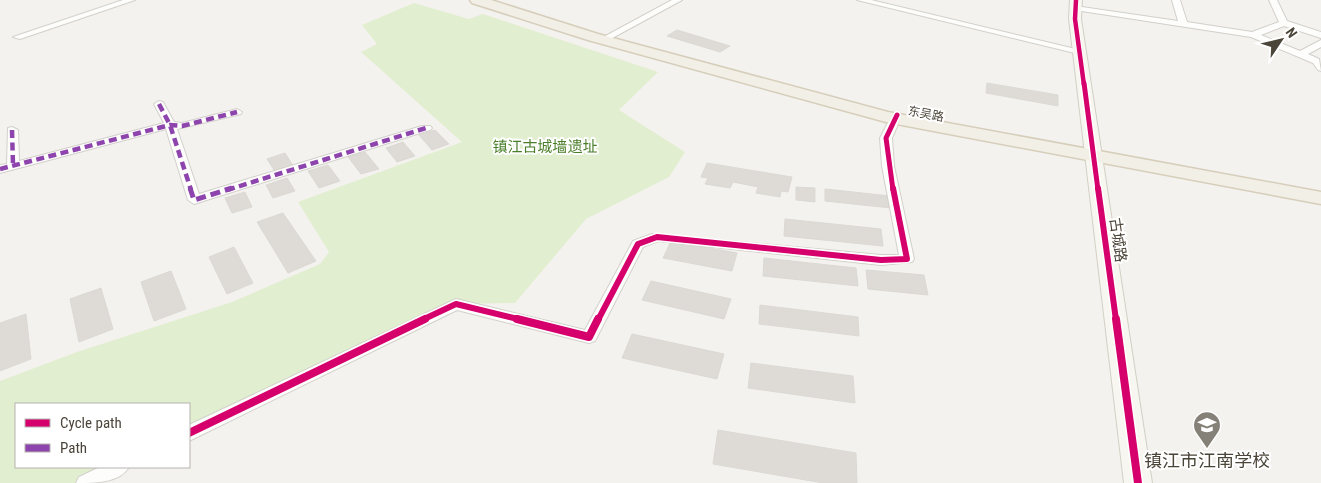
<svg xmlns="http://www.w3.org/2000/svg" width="1321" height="483" font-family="'Roboto Condensed','Noto Sans SC',sans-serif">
<rect width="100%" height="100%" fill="#f4f2ee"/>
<path fill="#e1eecf" d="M414,3L469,19L483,14L658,72L619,110L685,152L669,177L586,219L515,303L456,304L189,433V404H16V467H119L86,483H0V381L77,352L232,302L320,264L329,252L298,202L462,142L361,52L377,44L362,25Z"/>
<path fill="#dedbd6" stroke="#dcd9d4" d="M677,30L730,46L720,52L667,36Z
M987,83L1058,95V106L986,93Z
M435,130L449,144L432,150L419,135Z
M403,142L415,156L397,162L386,148Z
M365,152L379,169L361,174L348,157Z
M285,153L294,167L276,173L267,159Z
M707,163L792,177L788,192L781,191L780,197L756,193L758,187L733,182L730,188L705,184L708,178L701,177Z
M328,165L340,181L319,188L308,171Z
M287,178L295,191L273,198L266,185Z
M796,187L815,188V202L796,200Z
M825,189L890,196L891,208L825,201Z
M245,192L252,207L232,213L225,198Z
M283,213L316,261L288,273L257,222Z
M785,219L881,229L883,246L784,236Z
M671,241L737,253L732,271L663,258Z
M234,247L253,283L227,294L209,257Z
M764,258L856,268L858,286L763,276Z
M866,270L924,275L928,295L868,289Z
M171,271L186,309L154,321L141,282Z
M651,281L731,299L724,319L642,300Z
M101,288L113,329L79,342L70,299Z
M760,305L858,317L859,336L759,324Z
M26,314L31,359L0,371V323Z
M632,334L724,354L717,379L622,358Z
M751,363L853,376L855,403L748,388Z
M718,430L856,453L857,483H823L713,464Z"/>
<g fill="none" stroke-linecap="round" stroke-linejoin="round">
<g stroke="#d2d0cb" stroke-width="2">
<path id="street" d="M123,0H135L20,39L13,37Z
M672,0H682L605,42L598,40Z
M857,0H871L1084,51L1079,54Z
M1172,0H1180L1187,22L1252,32L1279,22L1269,0H1277L1287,21L1321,32V38L1284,26L1261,35L1300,51L1321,40V47L1308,54L1319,59L1321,71L1318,70L1313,63L1251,37L1075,10L1071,8L1075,6L1178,21Z
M159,101L163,102L174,122L182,123L237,109L242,112L241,114L177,129L199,194L422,126H430L432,128L430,130L194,204L188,200L166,129L0,173V165L7,164L8,128L12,127L18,130L19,161L164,123L154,104Z
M897,112L902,115L892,138L894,166L914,259L912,262L881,265L658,241L643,247L595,341L589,343L457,310L189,441V425L456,299L585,330L633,241L652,234L881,255H899L882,166L880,138L892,115Z
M100,467H129C120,483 94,483 76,483L79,477Z"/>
</g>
<g stroke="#d3cfc5" stroke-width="2">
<path id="secondary" d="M1070,0H1082L1081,19L1152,483H1124L1069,19Z"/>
</g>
<g stroke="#d6cebb" stroke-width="3">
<path id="primary" d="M470,0H491L598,34L888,112L1321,192V204L886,122L588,40L472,3Z"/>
</g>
<use href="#street" fill="#fdfdfc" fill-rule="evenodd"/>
<use href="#secondary" fill="#f7f6f1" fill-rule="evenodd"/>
<use href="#primary" fill="#f2efe6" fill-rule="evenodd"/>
<path stroke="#8e44ad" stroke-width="4.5" stroke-dasharray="8 4.5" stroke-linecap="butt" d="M159,104L170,125L191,190
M12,130L13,165
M0,169L170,125L182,126L237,112
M227,190L426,128"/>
<path stroke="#8e44ad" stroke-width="5" stroke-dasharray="10 5" stroke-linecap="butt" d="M190,188L194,200L232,188"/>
<g stroke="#fff" stroke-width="6">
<path id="cycleway-far3" d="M1076,0L1075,19L1084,85"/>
</g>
<g stroke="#fff" stroke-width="8">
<path id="cycleway-far2" d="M1084,83L1098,190
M893,190L886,138L897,115"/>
</g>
<g stroke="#fff" stroke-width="9">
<path id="cycleway-far1" d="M1098,188L1116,320
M422,320L456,304L522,320
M598,320L638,244L657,237L881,260L907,259L893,188"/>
</g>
<g stroke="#fff" stroke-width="11">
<path id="cycleway" d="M517,319L589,337L598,319
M1116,319L1138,483
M189,433L425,319"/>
</g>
<use href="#cycleway-far3" stroke="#d6006c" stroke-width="4.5"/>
<use href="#cycleway-far2" stroke="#d6006c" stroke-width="5"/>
<use href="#cycleway-far1" stroke="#d6006c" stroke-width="6"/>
<use href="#cycleway" stroke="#d6006c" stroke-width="8"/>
</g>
<defs>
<g id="school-pin" transform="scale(1.4375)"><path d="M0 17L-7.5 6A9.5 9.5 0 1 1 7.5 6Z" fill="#868178" stroke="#fff"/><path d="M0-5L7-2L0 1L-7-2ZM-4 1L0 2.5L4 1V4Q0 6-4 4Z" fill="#fff"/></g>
</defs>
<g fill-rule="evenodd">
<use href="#school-pin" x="1207" y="425"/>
</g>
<g text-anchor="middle" stroke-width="4" stroke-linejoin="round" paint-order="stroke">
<g font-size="12" fill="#4b4439" stroke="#fff">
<text transform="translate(926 114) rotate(11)" y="4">东吴路</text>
</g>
<g font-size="15" fill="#4a7f2a" stroke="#fff">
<text x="545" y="152">镇江古城墙遗址</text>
</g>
<g font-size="15" fill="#4b4439" stroke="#fff">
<text transform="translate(1118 240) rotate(82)" y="5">古城路</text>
</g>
<g font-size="18" fill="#4b4439" stroke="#fff">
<text x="1207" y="467">镇江市江南学校</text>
</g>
</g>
<rect x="15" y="403" width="175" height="65" fill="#ffffff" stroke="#b7b4b0"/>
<rect x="25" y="419" width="25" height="8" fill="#d6006c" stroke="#b7b4b0"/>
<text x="60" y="428" font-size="15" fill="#4b4439">Cycle path</text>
<rect x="25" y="444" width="25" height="8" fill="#8e44ad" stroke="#b7b4b0"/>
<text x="60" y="453" font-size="15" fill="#4b4439">Path</text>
<g transform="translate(1281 40) rotate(55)" stroke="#ffffff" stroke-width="4" paint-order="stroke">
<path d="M0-4L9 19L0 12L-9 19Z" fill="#4b4439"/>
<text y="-8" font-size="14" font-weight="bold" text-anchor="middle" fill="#4b4439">N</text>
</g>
</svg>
